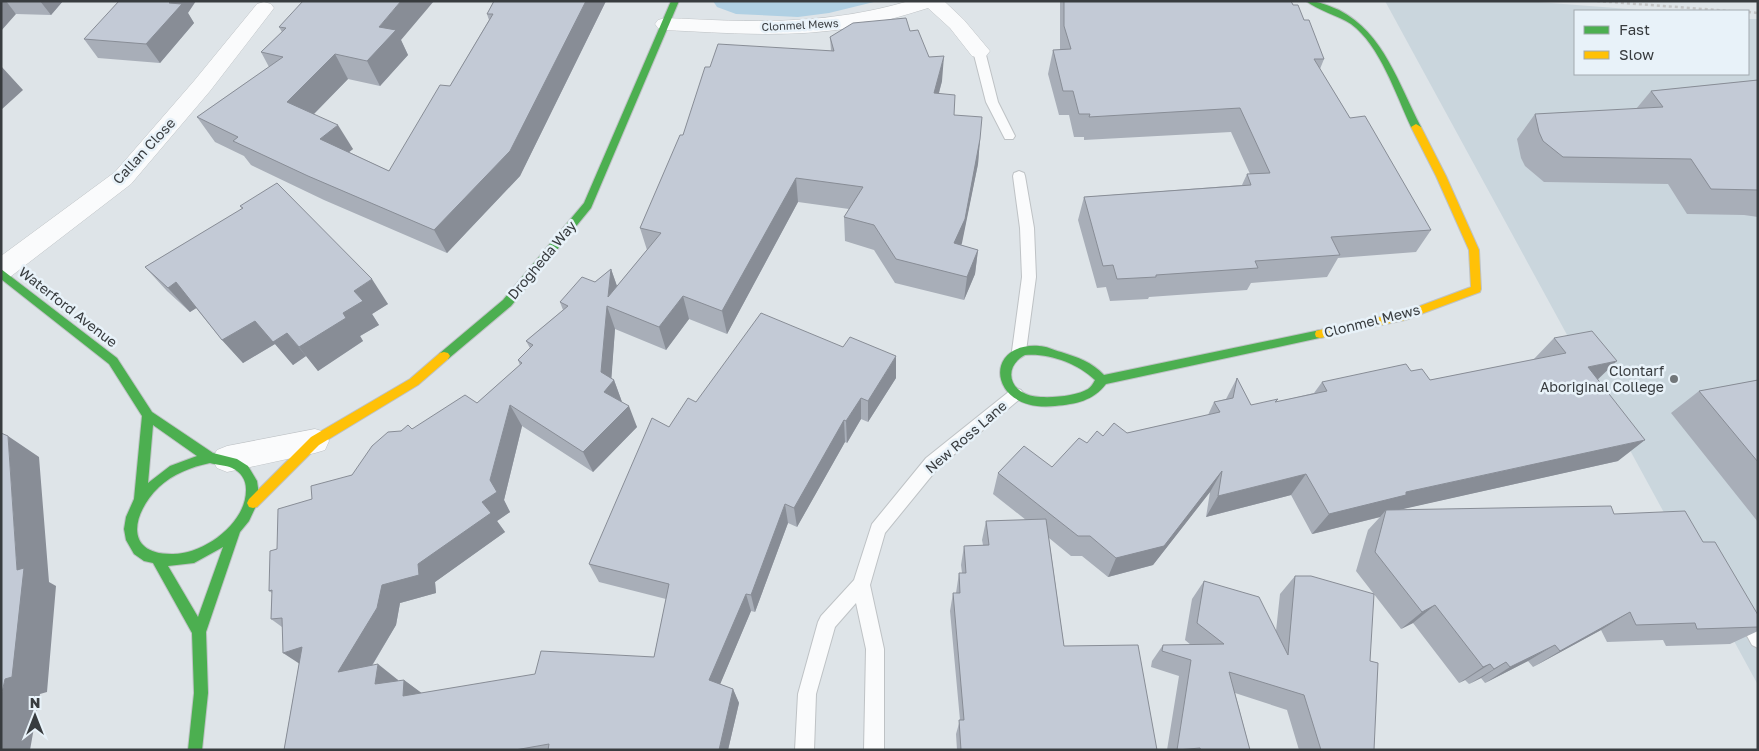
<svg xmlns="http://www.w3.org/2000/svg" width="1759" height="751" font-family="'Golos Text',sans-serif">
<rect width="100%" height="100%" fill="#dee4e8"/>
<path fill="#cad6dd" d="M1385,1H1525L1654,11H1575V74H1748V19H1758V685Z"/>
<path fill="#b0d0e3" d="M713,1H878L829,13L798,17L736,14L717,7Z"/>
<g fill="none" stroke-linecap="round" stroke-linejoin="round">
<g stroke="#bec2c5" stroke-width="2">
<path id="lane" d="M979,47L985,51L998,102L1015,136L1013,139H1005L986,102L973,51Z
M1019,171L1024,173L1025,176L1034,228L1036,277L1026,351L1024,355L1019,357L1014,355L1012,351L1022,277L1020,228L1013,176L1014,173Z
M1016,388L1021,390L1024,394L1021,398L938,468L885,533L870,585L884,649V750H864L866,649L856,603L835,627L816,694L814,750H795L798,694L818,622L821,616L854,580L872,524L926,458L1011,390Z
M1744,606C1759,612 1758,632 1758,648L1752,645L1735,614L1738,608Z"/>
</g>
<g stroke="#bec2c5" stroke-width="1">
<path id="street" d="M909,1H944L964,20L990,51L986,56L979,58L972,56L950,28L928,8C902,16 876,24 850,28C788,38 727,33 665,30L658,28L655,24L658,20L665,18C753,22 823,26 909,1Z
M264,2L271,4L274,8L271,12L210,91L131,184L10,277L1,280V256L115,172L194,81L257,4Z
M315,429L325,432L329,441L325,450L315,453L227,472L217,468L212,459L217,450L227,446Z"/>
</g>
<g stroke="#bec2c5" stroke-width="2">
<path id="fast" d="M671,1H679L591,208L511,306L448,359H440L438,356L440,353L503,300L584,203Z
M1306,1C1319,1 1327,5 1339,10C1384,33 1399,85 1421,127L1419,129L1416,130L1411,127C1396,95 1380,45 1351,24C1337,15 1319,11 1306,1Z
M1,269L117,358L152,412L213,453L237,459L248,466L257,481L259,495L256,506L249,521L240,532L206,632L208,693L202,750H188L194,693L192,633L153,563L144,561L134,554L126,540L124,529L126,517L134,499L142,416L109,364L1,279ZM153,425L197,456L170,466L148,483ZM210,463C217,465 226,465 232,468C241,472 246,480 246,489C247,523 204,554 173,554C123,555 132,513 159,487C173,474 191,467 210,463ZM223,547L198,617L168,566L194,563Z
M1320,330L1324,331L1325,334L1324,337L1106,384C1093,401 1076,404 1055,406C988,413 982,342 1039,346C1046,346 1053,350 1061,352C1077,357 1092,362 1104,375ZM1025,355C1049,353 1077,363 1095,380C1093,384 1091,387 1088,389C1075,397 1039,400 1026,394C1007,386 1006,365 1025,355Z"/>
</g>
<g stroke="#bec2c5" stroke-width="2">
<path id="slow" d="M1416,124L1421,127L1446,176L1479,250L1481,289L1480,292L1405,320L1320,338L1316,337L1315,334L1316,331L1320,330L1404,312L1471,287L1469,250L1436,176L1411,127Z
M444,352L448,353L450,356L448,359L418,385L319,445L257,507L253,508L249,507L247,503L249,499L311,437L410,379L440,353Z"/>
</g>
<path stroke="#c4c5c6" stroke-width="2.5" stroke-dasharray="3 3" stroke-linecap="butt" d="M1597,1L1730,11
M1748,12L1758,13"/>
<use href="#lane" fill="#fafbfc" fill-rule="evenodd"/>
<use href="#street" fill="#fafbfc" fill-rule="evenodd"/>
<use href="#fast" fill="#4caf50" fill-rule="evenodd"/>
<use href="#slow" fill="#ffc107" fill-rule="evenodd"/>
</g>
<path fill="#a8aeb8" d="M1,1H63L51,15L16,14Z
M494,1H606L520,176L447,253L324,200L251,165L244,156L215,142L197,117L269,67L261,52L282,32L279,27L401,40L408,55L380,86L348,79L314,114L353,149L349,152L389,171L450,86L489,20L487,14Z
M1060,1H1291L1293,5L1304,20L1324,59L1320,69L1350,118L1431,230L1416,252L1338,258L1327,277L1251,283L1247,290L1149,297L1148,299L1110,301L1106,287L1097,288L1078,220L1084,197L1242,185L1247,174H1250L1231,132L1084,140V137H1074L1069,115H1059L1048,74L1053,50H1060Z
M188,13L194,23L160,63L98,58L84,39Z
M910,31L929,57L942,81L939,93L954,115L980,139L978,164L961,245L978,250L975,274L964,300L895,283L874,250L845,241L844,217L849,209L798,202L727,334L689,319L666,350L615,329L611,379L614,380L622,402L637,427L593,472L522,426L504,500L510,512L497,521L505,532L435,582L436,593L400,603L396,625L372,666L398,680V681L404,680L421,693L654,657L666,599L599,582L589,564L669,427L696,402L896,378L868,422L861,419L847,443L845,442L797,527L788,523L755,612L751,611L720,684L733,689L739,703L728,750H284L299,664L282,627L271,619L272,593L269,591L277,549L312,499L352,475L401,431L412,429L477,403L520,365L518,360L530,348L526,341L563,310L560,302L595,282L611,269L617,286L647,250L640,228L683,135L710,67L831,51L830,37Z
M1758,80V217L1744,215L1687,214L1668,184L1544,182L1525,166L1521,158L1517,139L1535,114L1636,109L1651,91Z
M240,206L388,304L372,314L379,325L360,336L363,341L318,371L306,356L293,365L275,344L243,363L222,340L196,308L190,312L167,291L145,267L242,209Z
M1554,338L1598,380L1618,461L1397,510L1614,514L1703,542L1758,615V631L1730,644L1666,646L1663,640L1607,642L1601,630L1533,667L1528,661L1485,683L1481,678L1469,684L1465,680L1459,683L1413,623L1401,629L1356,571L1368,530L1380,517L1312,534L1291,495L1206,517L1210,492L1153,565L1108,577L1082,556H1071L1049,538L1064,646L1157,750H957L956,734L960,720L950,611L953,593H956L959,573H962L961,565L964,546L983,545L982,540L986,521L1026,520L993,494L998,473L1052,467L1087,443L1103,436L1127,433L1208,415L1214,402L1226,399L1237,378L1251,405L1276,402L1314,393L1322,382L1411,371L1430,380L1533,360Z
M1758,380V522L1671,413L1699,391Z
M1295,576L1370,661L1374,750H1299L1287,710L1235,693L1250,750H1167L1179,676L1151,667L1152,661L1163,645H1191L1185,640L1192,599L1204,581L1276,631L1280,594Z"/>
<path fill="#888d96" d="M1,1H6L16,14L1,31Z
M40,1H63L51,15Z
M171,1H196L188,13L194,23L160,63L146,44Z
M401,1H434L401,40L408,55L380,86L367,61L379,27Z
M586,1H606L520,176L447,253L434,230Z
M335,54L348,79L302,126L287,102Z
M944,56L942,81L932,118L934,93Z
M1,66L23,90L1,110Z
M338,125L353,149L335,163L320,139Z
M980,139L978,164L962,243L952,267L954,243Z
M796,178L798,202L727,334L722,311Z
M978,250L975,274L964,300L967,277Z
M611,269L619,292L608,297Z
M372,279L388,304L372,314L379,325L360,336L363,341L318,371L299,347L343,313L354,291Z
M176,282L198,307L190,312L168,288Z
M683,296L689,319L666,350L659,327Z
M607,306L615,329L611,384L614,380L622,402L604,392L601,372Z
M255,321L287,333L306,356L293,365L275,344L243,363L222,340Z
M896,356V378L868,422V401Z
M1617,361L1593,384L1588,367Z
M861,398V419L847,443L846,421Z
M510,405L522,426L504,500L510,512L497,521L505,532L435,582L436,593L400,603L396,625L359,687L338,672L382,585L418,564L482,502L490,480Z
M629,406L637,427L593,472L583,452Z
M844,420L845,442L797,527L794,508Z
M8,436L39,457L49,582L56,586L47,692L40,694L30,750H1V697L5,679L17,570Z
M1645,440L1618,461L1390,512L1386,510L1380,517L1312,534L1329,514L1406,492Z
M1222,471L1210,492L1153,565L1108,577L1116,558Z
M1306,474L1291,495L1206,517L1218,496Z
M785,504L788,523L755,612L751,595Z
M746,594L751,611L716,694L709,680Z
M1435,605L1413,623L1401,629L1422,612Z
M1630,612L1601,630L1533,667L1560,651Z
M1555,645L1528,661L1485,683L1510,667Z
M302,647L306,668L283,653Z
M1506,662L1481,678L1469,684L1494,669Z
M378,664L398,680L395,698L375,684Z
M1490,664L1465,680L1459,683L1483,667Z
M404,680L423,694L403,696Z
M733,689L739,703L728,750H719Z"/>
<path fill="#c3cad6" stroke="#888d96" d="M119,1H171L169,3L182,4L146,44L84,39Z
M303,1H401L379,27L396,30L367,61L335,54L287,102L338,125L320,139L389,171L440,85L450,86L493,14H487L494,1H586L510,151L434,230L308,176L233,141L238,137L197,117L283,57L261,52L286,28L279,27Z
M1064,1H1291L1293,5H1298L1304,20H1309L1324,59H1314L1350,118L1365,116L1431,230L1331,237L1340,255L1255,261L1258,268L1156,275V277L1117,279L1113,265L1103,266L1084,197L1251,185L1247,174L1270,173L1240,108L1089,117L1090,114H1079L1073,91H1063L1053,50L1071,49L1064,26Z
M906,18L910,31L918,30L929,57L944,56L934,93L955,95L954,115L982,117L980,139L965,219L954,243L978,250L967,277L896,259L874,225L844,217L863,187L796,178L722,311L683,296L659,327L607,306L601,372L614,380L604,392L629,406L583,452L510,405L490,480L497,492L482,502L491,513L418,564L419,575L382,585L377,608L338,672L378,664L375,684L404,680L403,696L535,674L541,651L654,657L669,584L589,564L652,418L669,427L688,398L696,402L761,313L843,347L850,337L896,356L868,401L861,398L846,421L844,420L794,508L785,504L751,595L746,594L709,680L733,689L719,750H548L549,744L515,750H284L302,647L283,653L282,618L271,619L272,590L269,591L270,551L277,549L278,509L312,499L311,486L352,475L372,446L388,432L401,431L408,425L412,429L465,395L477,403L522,363L518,360L533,345L526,341L568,306L560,302L582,277L595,282L611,269L608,297L661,233L640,228L680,135H683L705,67H710L718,44L834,51L830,37L853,23Z
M1758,80V190L1711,189L1691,159L1563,157L1543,141L1539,132L1535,114L1663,107L1651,91Z
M277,183L372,279L354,291L363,301L343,313L346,318L299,347L287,333L273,342L255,321L222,340L176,282L168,288L145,267L243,208L240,206Z
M1592,331L1617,361L1588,367L1645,440L1406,492V495L1329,514L1306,474L1218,496L1222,471L1164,546L1116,558L1090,536H1078L998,473L1024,446L1052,467L1079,438L1087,443L1097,431L1103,436L1114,423L1127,433L1220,412L1214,402L1233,398L1237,378L1251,405L1278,399L1275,402L1327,391L1322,382L1406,364L1411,371L1422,369L1430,380L1566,353L1554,338Z
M1758,380V462L1699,391Z
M1,433L8,436L17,570L24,568L12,677L5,679L1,697Z
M1611,506L1614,514L1685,511L1703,542H1715L1758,615V627L1697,629L1695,623L1636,625L1630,612L1560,651L1555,645L1510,667L1506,662L1494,669L1490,664L1483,667L1435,605L1422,612L1375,552L1386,510Z
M1046,519L1064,646L1138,645L1157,750H961L959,720H964L953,593H960L959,573H966L964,546L989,545L986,521Z
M1295,576H1311L1374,594L1370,661L1378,663L1374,750H1321L1304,695L1229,672L1250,750H1201L1200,748L1177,750L1191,660L1162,651L1163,645L1224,644L1197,623L1204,581L1259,597L1288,655Z"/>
<circle fill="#72777a" stroke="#e8f2f9" stroke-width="2" cx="1674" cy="379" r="5"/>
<g text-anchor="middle" stroke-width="5" stroke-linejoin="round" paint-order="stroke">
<g font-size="11" fill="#383c3f" stroke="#e8f2f9">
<text transform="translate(800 25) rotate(-3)" y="4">Clonmel Mews</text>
</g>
<g font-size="14" fill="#383c3f" stroke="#e8f2f9">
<text transform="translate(144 151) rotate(-47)" y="5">Callan Close</text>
<text transform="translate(542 260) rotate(-50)" y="5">Drogheda Way</text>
<text transform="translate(68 307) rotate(38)" y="5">Waterford Avenue</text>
<text transform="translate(1372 321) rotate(-14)" y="5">Clonmel Mews</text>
<text transform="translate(966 437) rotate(-41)" y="5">New Ross Lane</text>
</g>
<g font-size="14" fill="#383c3f" stroke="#e8f2f9" text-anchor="end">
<text x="1664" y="376">Clontarf<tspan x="1664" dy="16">Aboriginal College</tspan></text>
</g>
</g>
<rect width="1759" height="751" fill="none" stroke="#383c3f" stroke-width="5"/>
<rect x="1574" y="10" width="175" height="65" fill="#e8f2f9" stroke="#a2a9af"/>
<rect x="1584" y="26" width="25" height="8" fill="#4caf50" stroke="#a2a9af"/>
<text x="1619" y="35" font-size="15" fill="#383c3f">Fast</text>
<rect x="1584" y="51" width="25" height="8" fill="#ffc107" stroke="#a2a9af"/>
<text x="1619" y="60" font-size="15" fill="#383c3f">Slow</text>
<g transform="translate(35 716)" stroke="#e8f2f9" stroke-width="4" paint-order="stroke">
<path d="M0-4L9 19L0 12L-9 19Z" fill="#383c3f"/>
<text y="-8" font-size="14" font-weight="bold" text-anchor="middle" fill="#383c3f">N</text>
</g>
</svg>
